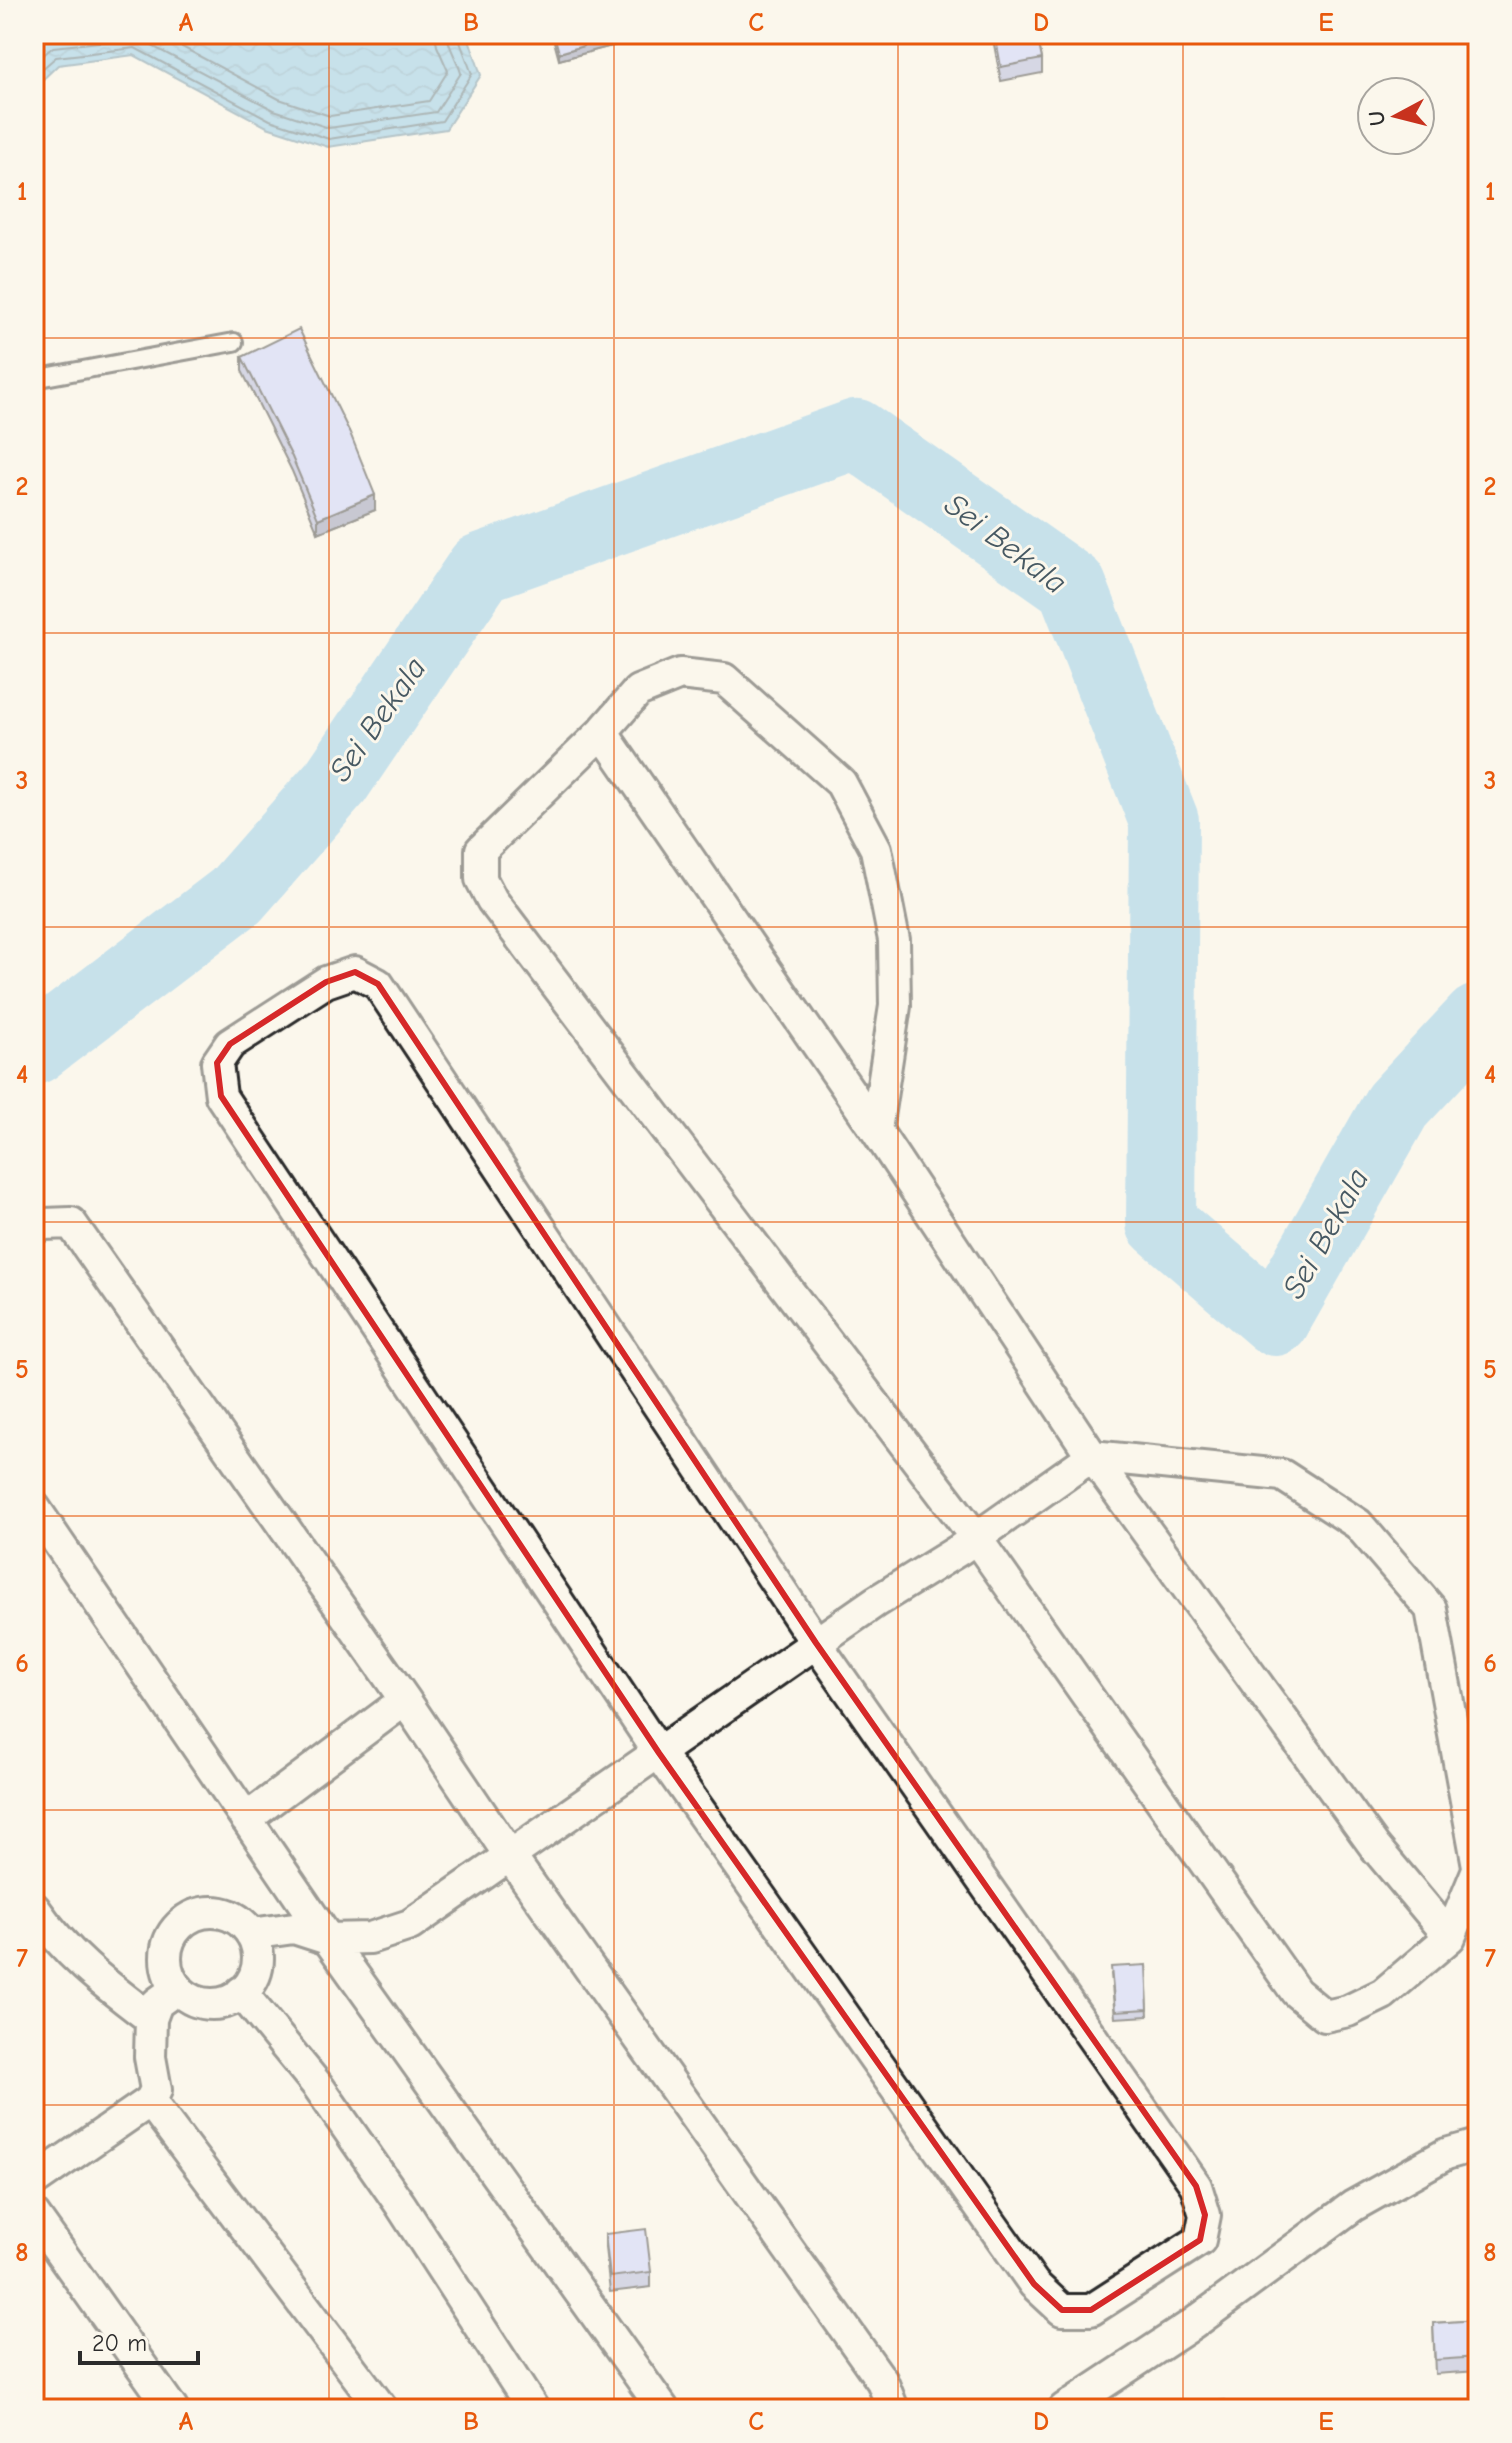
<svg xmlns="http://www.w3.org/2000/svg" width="1512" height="2443" font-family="'Comic Neue',sans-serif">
<defs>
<pattern id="water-waves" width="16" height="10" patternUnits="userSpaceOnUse" patternTransform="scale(2)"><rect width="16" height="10" fill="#87c5e7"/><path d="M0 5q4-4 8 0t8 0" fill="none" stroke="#75a9c6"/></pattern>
</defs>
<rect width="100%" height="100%" fill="#fbf7ec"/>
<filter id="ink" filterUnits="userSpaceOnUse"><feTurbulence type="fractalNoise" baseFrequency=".0125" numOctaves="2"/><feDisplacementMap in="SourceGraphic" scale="16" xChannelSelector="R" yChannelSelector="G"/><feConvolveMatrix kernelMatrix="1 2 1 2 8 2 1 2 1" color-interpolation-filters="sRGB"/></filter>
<g filter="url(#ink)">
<path fill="url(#water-waves)" stroke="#62879c" stroke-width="2" d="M34,34H459L469,39L481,75L446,129L328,147L267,127L134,55L58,65L34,88Z"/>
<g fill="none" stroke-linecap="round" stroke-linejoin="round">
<path stroke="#506976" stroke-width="2" d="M158,34L279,99L330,116L429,101L448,71L437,46L435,34
M34,63L53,47L137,38L274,110L329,128L436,112L461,73C457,59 448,47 447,34
M34,76L56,57L135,48L270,120L329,139L442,121L472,74L457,34"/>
<path stroke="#87c5e7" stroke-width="70" d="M34,1050L236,896L336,782L481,568L856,434L1072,586L1164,821L1161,1223L1275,1321L1397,1106L1478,1019"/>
<g stroke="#2b2b2b" stroke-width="22">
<path id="service" d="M34,379L234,342"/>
</g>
<g stroke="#2b2b2b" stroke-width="36">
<path id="minor" d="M602,732L481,850V879L492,900L976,1538L1296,1992L1325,2016L1348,2011L1383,1994L1450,1937
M355,972L378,984L816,1643L1196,2186L1205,2215L1200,2240L1091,2310H1062L1034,2284L659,1753L221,1096L217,1063L230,1044L326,982Z
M34,1228L44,1224L71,1223L405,1700L510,1856L882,2381L893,2409
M1092,1456L1375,1847L1450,1937L1478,1869
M1092,1456L1282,1475L1358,1524L1431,1609L1478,1866
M34,1507L328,1939L663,2409
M246,1819L405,1700
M34,1908C67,1956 105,1984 151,2019
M166 1958a46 46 0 1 1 92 0a46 46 0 1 1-92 0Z
M251,1934L294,1928L328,1939L370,1938L410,1925L875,1602L959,1550L1092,1456L876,1130L602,732L638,691L680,674L724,679L841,783L876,849L894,940L895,1006L876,1130
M241,1992L318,2086L400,2204L533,2409
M150,2101L382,2409
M34,2181L150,2101L156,2090L150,2057L151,2019L157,2003L178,1988
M34,2215L172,2409
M1064,2409L1193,2324L1353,2206L1446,2154L1478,2145"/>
</g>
<use href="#service" stroke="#fbf7ec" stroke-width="16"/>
<use href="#minor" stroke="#fbf7ec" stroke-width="30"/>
</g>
<path fill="#a9afda" stroke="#2b2b2b" stroke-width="2" d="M552,34H657L559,60Z
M992,34H1037L1042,59V73L1001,81Z
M242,357L375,510L318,533L292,471L242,371Z
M1146,1965L1148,2016L1115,2018L1111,1974Z
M605,2234L651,2272V2287L610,2292L605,2248Z
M1478,2320V2371L1435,2374L1433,2323Z"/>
<path fill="#898fb2" stroke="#2b2b2b" stroke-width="2" d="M603,34H657L559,60V53L583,46V39Z
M375,495V510L318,533V519Z"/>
<path fill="#c4ccfe" stroke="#2b2b2b" stroke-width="2" d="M554,34H580L583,46L559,53Z
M581,34H603L583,39Z
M995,34H1037L1042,59L1001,67Z
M299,329L350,433L375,495L318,519L292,457L242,357Z
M1146,1965L1148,2009L1115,2011L1111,1967Z
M646,2229L651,2272L610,2277L605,2234Z
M1478,2320V2357L1435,2360L1433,2323Z
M1225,2400L1226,2409H1156Z"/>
</g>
<path d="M0 0H1512V2443H0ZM355,972L378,984L816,1643L1196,2186L1205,2215L1200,2240L1091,2310H1062L1034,2284L659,1753L221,1096L217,1063L230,1044L326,982Z" fill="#fbf7ec" fill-opacity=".55" fill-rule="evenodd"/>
<path fill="none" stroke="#d62828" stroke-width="6" stroke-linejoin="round" d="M355,972L378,984L816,1643L1196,2186L1205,2215L1200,2240L1091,2310H1062L1034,2284L659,1753L221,1096L217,1063L230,1044L326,982Z"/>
<path fill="none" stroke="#e8590c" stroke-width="2" stroke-opacity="0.55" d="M329,34V2409M614,34V2409M898,34V2409M1183,34V2409M34,338H1478M34,633H1478M34,927H1478M34,1222H1478M34,1516H1478M34,1810H1478M34,2105H1478"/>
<g text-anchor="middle" stroke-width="6" stroke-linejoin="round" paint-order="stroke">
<g font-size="32" font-style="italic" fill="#475963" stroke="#fbf7ec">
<text transform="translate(1006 543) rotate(37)" y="11">Sei Bekala</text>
<text transform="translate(377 719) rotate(-55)" y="11">Sei Bekala</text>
<text transform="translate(1325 1233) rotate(-61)" y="11">Sei Bekala</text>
</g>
</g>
<rect width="1512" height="2443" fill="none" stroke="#fbf7ec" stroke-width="88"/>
<g transform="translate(1396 116) rotate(263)"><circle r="38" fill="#fbf7ec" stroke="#a8a59f" stroke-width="2"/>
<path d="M0-6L14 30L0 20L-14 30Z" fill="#c8321e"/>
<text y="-12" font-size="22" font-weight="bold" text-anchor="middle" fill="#2b2b2b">U</text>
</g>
<path d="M80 2351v12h118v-12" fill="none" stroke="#2b2b2b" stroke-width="4"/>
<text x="92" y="2351" font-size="24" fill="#2b2b2b" stroke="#fbf7ec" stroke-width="6" paint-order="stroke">20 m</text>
<rect x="44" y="44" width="1424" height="2355" fill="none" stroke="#e8590c" stroke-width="3"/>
<g font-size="26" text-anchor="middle" font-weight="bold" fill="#e8590c">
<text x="186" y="31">A</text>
<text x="471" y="31">B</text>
<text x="756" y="31">C</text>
<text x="1041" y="31">D</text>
<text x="1326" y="31">E</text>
<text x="22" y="200">1</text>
<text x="1490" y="200">1</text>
<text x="22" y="495">2</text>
<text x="1490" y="495">2</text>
<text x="22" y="789">3</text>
<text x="1490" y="789">3</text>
<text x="22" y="1083">4</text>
<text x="1490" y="1083">4</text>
<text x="22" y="1378">5</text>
<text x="1490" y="1378">5</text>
<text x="22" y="1672">6</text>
<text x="1490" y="1672">6</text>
<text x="22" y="1967">7</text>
<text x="1490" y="1967">7</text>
<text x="22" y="2261">8</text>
<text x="1490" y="2261">8</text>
<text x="186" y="2430">A</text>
<text x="471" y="2430">B</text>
<text x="756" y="2430">C</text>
<text x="1041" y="2430">D</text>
<text x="1326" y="2430">E</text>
</g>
</svg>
